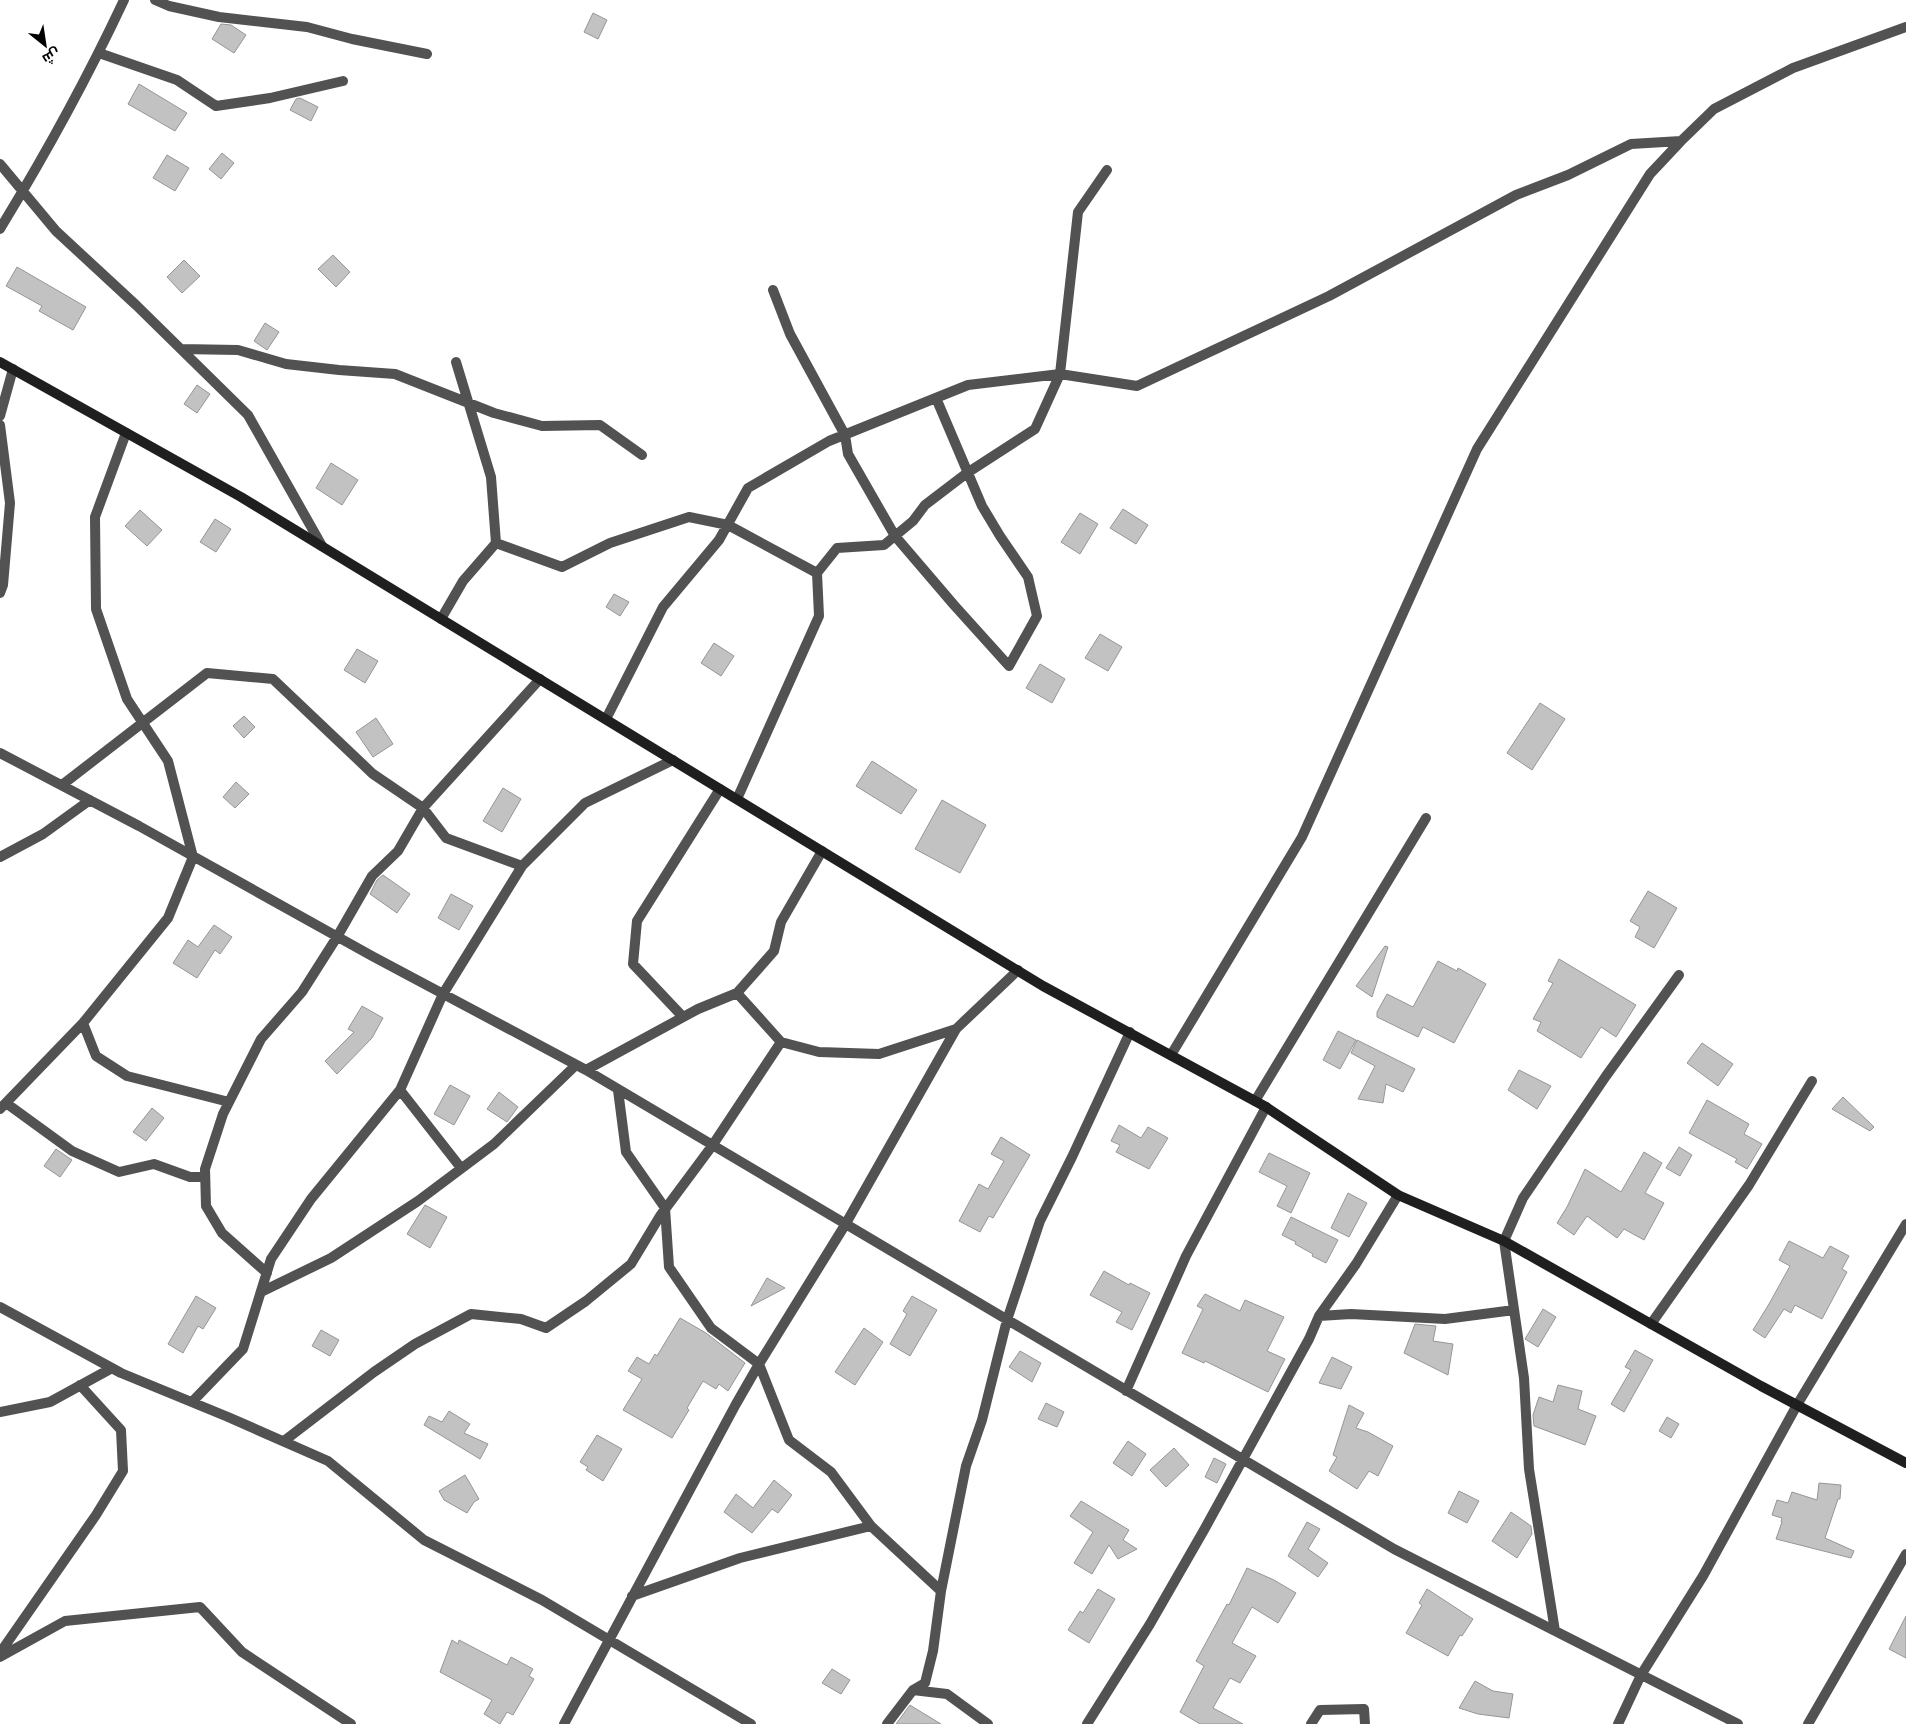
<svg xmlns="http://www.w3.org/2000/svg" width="1906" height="1724" font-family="'Source Sans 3',Cairo,sans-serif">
<rect width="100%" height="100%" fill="#fff"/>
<path fill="#c2c2c2" stroke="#969696" d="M593,13L607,20L598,39L584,32Z
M221,24L231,25L246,35L234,53L212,39Z
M139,84L187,113L175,131L128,104Z
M300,98L318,107L311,121L290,110L296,99Z
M222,153L234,163L221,179L209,169Z
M167,155L189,168L175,191L153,178Z
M333,255L350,272L336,287L318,269Z
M184,260L200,276L182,293L167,277Z
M17,267L86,307L73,330L39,311L42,306L6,286Z
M265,323L279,332L267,350L254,341Z
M197,385L210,394L197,413L184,404Z
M331,463L358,480L342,505L316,488Z
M1123,509L1148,525L1136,544L1110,528Z
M140,510L162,530L147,546L125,526Z
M1080,513L1098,524L1080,554L1061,542Z
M215,519L231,529L216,552L200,542Z
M614,594L629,602L620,616L606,607Z
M1100,634L1122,647L1108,671L1085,658Z
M714,643L734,656L721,676L701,663Z
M357,649L378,661L365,683L344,670Z
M1040,664L1065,679L1052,703L1026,688Z
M1540,703L1565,719L1532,770L1507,753Z
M244,716L255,727L244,738L233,726Z
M376,718L393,744L373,757L356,732Z
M872,761L917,790L901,814L856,786Z
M236,782L249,794L235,808L223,797Z
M503,788L521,799L502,832L483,821Z
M942,800L986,825L960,873L915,849Z
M383,875L410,894L397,913L370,894L377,880Z
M1648,891L1677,908L1654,948L1635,937L1640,927L1630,921Z
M451,894L473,906L459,930L438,918Z
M214,925L232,937L220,954L215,950L197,978L173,963L188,940L198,947Z
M1385,946L1388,947L1372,997L1356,986Z
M1559,959L1636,1005L1616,1037L1601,1027L1581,1058L1537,1031L1541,1022L1533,1019L1553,983L1548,981Z
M1438,961L1457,971L1458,968L1486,984L1454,1043L1423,1027L1418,1037L1377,1017V1012L1387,994L1413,1007Z
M362,1006L383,1018L372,1038L337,1074L325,1061L354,1032L348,1029Z
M1338,1031L1356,1040L1340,1069L1323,1060Z
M1357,1040L1415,1069L1403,1092L1386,1084L1383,1103L1358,1099L1375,1066L1351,1053Z
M1702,1043L1733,1064L1718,1086L1687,1063Z
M1519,1070L1551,1086L1537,1109L1508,1090Z
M450,1085L470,1096L454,1125L434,1114Z
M499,1092L518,1107L507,1122L487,1109Z
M1843,1097L1874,1127L1870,1131L1832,1109Z
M1707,1100L1749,1124L1744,1134L1762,1144L1747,1169L1735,1162L1737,1159L1689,1133Z
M152,1108L164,1118L146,1141L133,1132Z
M1119,1125L1141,1138L1148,1127L1168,1138L1149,1169L1116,1152L1120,1145L1111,1141Z
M1001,1137L1030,1155L993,1218L989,1216L980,1232L959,1221L979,1184L988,1189L1004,1161L991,1154Z
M1679,1147L1692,1155L1680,1176L1666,1168Z
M56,1149L72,1160L60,1177L44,1166Z
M1644,1152L1662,1163L1645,1193L1664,1203L1644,1240L1624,1229L1617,1238L1587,1216L1574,1235L1557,1223L1567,1207L1585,1169L1621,1192Z
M1269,1153L1310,1173L1291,1213L1277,1206L1287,1186L1259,1172Z
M1348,1193L1367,1203L1349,1237L1331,1228Z
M425,1205L447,1217L430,1248L407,1234Z
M1291,1217L1338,1240L1326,1263L1312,1256L1313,1254L1295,1244L1296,1242L1282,1235Z
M1789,1241L1823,1258L1830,1246L1849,1256L1842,1269L1847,1272L1822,1319L1795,1305L1791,1313L1784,1309L1765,1338L1753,1330L1769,1304L1790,1266L1779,1260Z
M1104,1271L1129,1285L1130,1283L1150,1293L1132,1330L1116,1322L1122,1312L1090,1295Z
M767,1278L785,1288L751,1306Z
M1205,1294L1240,1311L1245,1300L1284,1317L1267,1351L1285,1359L1268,1392L1205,1361L1204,1363L1182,1353L1203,1309L1197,1306Z
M196,1296L216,1308L203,1329L198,1326L183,1353L168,1344Z
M912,1296L937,1310L910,1356L890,1344L907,1314L903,1311Z
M1543,1309L1556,1317L1538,1347L1525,1339Z
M680,1318L706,1333L745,1363L728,1391L719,1384L716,1389L703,1381L687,1408L689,1410L672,1438L623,1410L642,1379L628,1371L637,1357L649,1364L655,1354L657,1356Z
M1415,1324L1436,1326L1433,1341L1453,1344L1448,1375L1404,1353Z
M864,1328L883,1342L855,1385L835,1372Z
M321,1330L339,1340L330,1356L312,1346Z
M1635,1350L1653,1360L1624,1412L1611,1404L1631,1370L1625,1367Z
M1020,1351L1041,1363L1032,1382L1009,1367Z
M1332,1357L1352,1367L1341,1389L1319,1383Z
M1558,1385L1582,1391L1578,1409L1596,1416L1585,1445L1534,1426L1533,1415L1539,1397L1553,1402Z
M1046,1403L1064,1412L1057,1427L1038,1419Z
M1349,1405L1364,1413L1356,1428L1368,1432L1393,1446L1378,1476L1369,1471L1357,1489L1329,1471L1337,1457L1333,1455Z
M449,1411L470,1424L464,1433L488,1444L480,1459L424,1425L429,1416L442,1422Z
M1667,1417L1679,1424L1671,1438L1659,1431Z
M597,1435L622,1449L603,1481L586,1470L588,1467L580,1462Z
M1128,1441L1146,1454L1132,1476L1113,1463Z
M1174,1448L1189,1465L1166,1487L1150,1470Z
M1214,1458L1226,1464L1217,1483L1205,1477Z
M465,1475L479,1499L474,1502L467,1513L444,1500L439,1491Z
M774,1480L792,1495L778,1513L772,1509L752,1533L724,1512L736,1494L753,1508Z
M1819,1483L1841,1485L1840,1499H1838L1825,1538L1854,1551L1851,1558L1776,1539L1782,1522H1781L1782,1518L1772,1515L1777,1500L1788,1503L1792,1492L1817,1500Z
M1459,1491L1479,1501L1467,1523L1448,1513Z
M1081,1501L1129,1530L1123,1540L1137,1549L1118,1559L1109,1545L1092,1574L1074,1563L1093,1532L1070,1516Z
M1511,1512L1531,1526L1532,1534L1517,1558L1492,1541Z
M1307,1522L1320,1529L1308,1549L1328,1563L1318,1577L1288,1556Z
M1247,1568L1274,1580L1296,1593L1278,1623L1252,1607L1232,1643L1256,1656L1240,1683L1230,1678L1213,1708L1243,1724H1200L1180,1712L1204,1666L1196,1661L1227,1604L1229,1605Z
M1098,1589L1115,1599L1089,1643L1068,1630L1080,1611L1083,1613Z
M1427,1589L1473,1619L1462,1636L1460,1635L1448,1656L1406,1633L1422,1605L1419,1603Z
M1906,1616V1658L1889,1649Z
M452,1640L458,1644L459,1640L507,1665L511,1657L533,1669L529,1676L534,1679L513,1715L507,1712L500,1724L484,1714L492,1700L440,1672Z
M832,1669L850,1680L841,1694L822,1683Z
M1475,1681L1493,1691L1513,1694L1509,1718L1478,1714L1459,1708Z
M910,1705L913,1707L941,1724H896Z"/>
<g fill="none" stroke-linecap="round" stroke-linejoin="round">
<path stroke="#525252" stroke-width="10" d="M155,0L169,6L219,17L307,27L352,39L427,54
M99,53L177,80L216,106L270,98L343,81
M0,164L56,231L136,305L248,415L322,546
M0,229C45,155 87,79 124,0
M773,290L790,334L845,435L848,454L895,536L954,605L1009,666L1037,616L1028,577L1000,536L982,506L936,398
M181,349L238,350L286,364L339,370L395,374L494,413L542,426L600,425L642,455
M0,416L13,369
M0,425L10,503L3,585L0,593
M496,543L562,567L610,543L689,517L728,525L817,573
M441,619L463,581L496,543L491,477L456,362
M606,719L663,607L719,540L748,488L829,441L968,385L1060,374L1137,386L1329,296L1516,195L1568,175L1631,144L1681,141
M0,753L139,826L372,956L586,1070L1394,1549L1738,1724
M62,785L207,673L273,679L373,774L423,808L446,838L522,866
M737,799L819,616L817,573L837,548L884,545L913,521L925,505L967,473L1035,429L1060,374L1078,212L1107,170
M0,857L43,834L90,800
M737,993L781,1042
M683,1017L633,964L637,921L720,789
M83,1023L96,1056L127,1076L229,1102
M1171,1055L1302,837L1477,449L1650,174L1681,141L1714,109L1793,68L1906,27
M586,1070L698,1009L737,993L774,951L781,922L822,851
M400,1090L461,1168
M618,1090L626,1152L665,1208L669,1267L711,1328L759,1364L789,1440L831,1472L871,1526L941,1591
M1255,1101L1426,818
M6,1103L72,1151L119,1172L154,1164L190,1177H205
M0,1109L83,1023L168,918L193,857L168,761L127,699L96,609L95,517L126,433
M267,1273L222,1233L206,1206L205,1169L223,1114L261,1039L302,992L337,937L372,876L398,851L423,808L540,679
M261,1292L331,1258L418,1201L494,1144L576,1065
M0,1307L121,1373L228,1417L328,1461L424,1540L542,1600L751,1724
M1319,1316L1351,1314L1445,1319L1514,1310
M1651,1324L1749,1185L1812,1081
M1126,1391L1186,1256L1266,1107
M192,1402L243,1349L271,1259L311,1199L400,1090L443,994L522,866L585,803L673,760
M0,1412L50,1402L112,1368
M284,1441L374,1372L415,1344L471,1314L521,1319L546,1328L586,1301L631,1264L660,1216L712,1146L781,1042L819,1052L879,1054L956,1029L1018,970
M632,1596L740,1558L871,1526
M1555,1631L1529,1469L1524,1378L1504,1241L1523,1198L1606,1076L1679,975
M0,1653L96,1515L123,1471L121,1430L80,1385
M0,1657L65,1621L200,1607L242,1652L351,1724
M913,1690L947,1694L988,1724
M564,1724L736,1404L759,1364L845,1225L956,1029
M887,1724L913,1690L925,1683L933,1651L941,1591L966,1466L982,1420L1007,1320L1040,1221L1072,1157L1130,1032
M1087,1724L1150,1624L1204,1530L1309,1339L1319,1316L1356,1264L1398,1195
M1311,1724L1320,1710L1364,1709L1365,1724
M1618,1724L1641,1675L1703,1576L1797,1405L1906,1224
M1808,1724L1906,1554"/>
<path stroke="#1f1f1f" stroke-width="10" d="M0,362L241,497L1043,986L1266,1107L1398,1195L1504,1241L1761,1386L1906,1463"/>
</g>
<g transform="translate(45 45) rotate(150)" stroke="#ffffff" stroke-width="4" paint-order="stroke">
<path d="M0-4L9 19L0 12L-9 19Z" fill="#000000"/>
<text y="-8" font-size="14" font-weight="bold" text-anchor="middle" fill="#000000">ش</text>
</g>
</svg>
